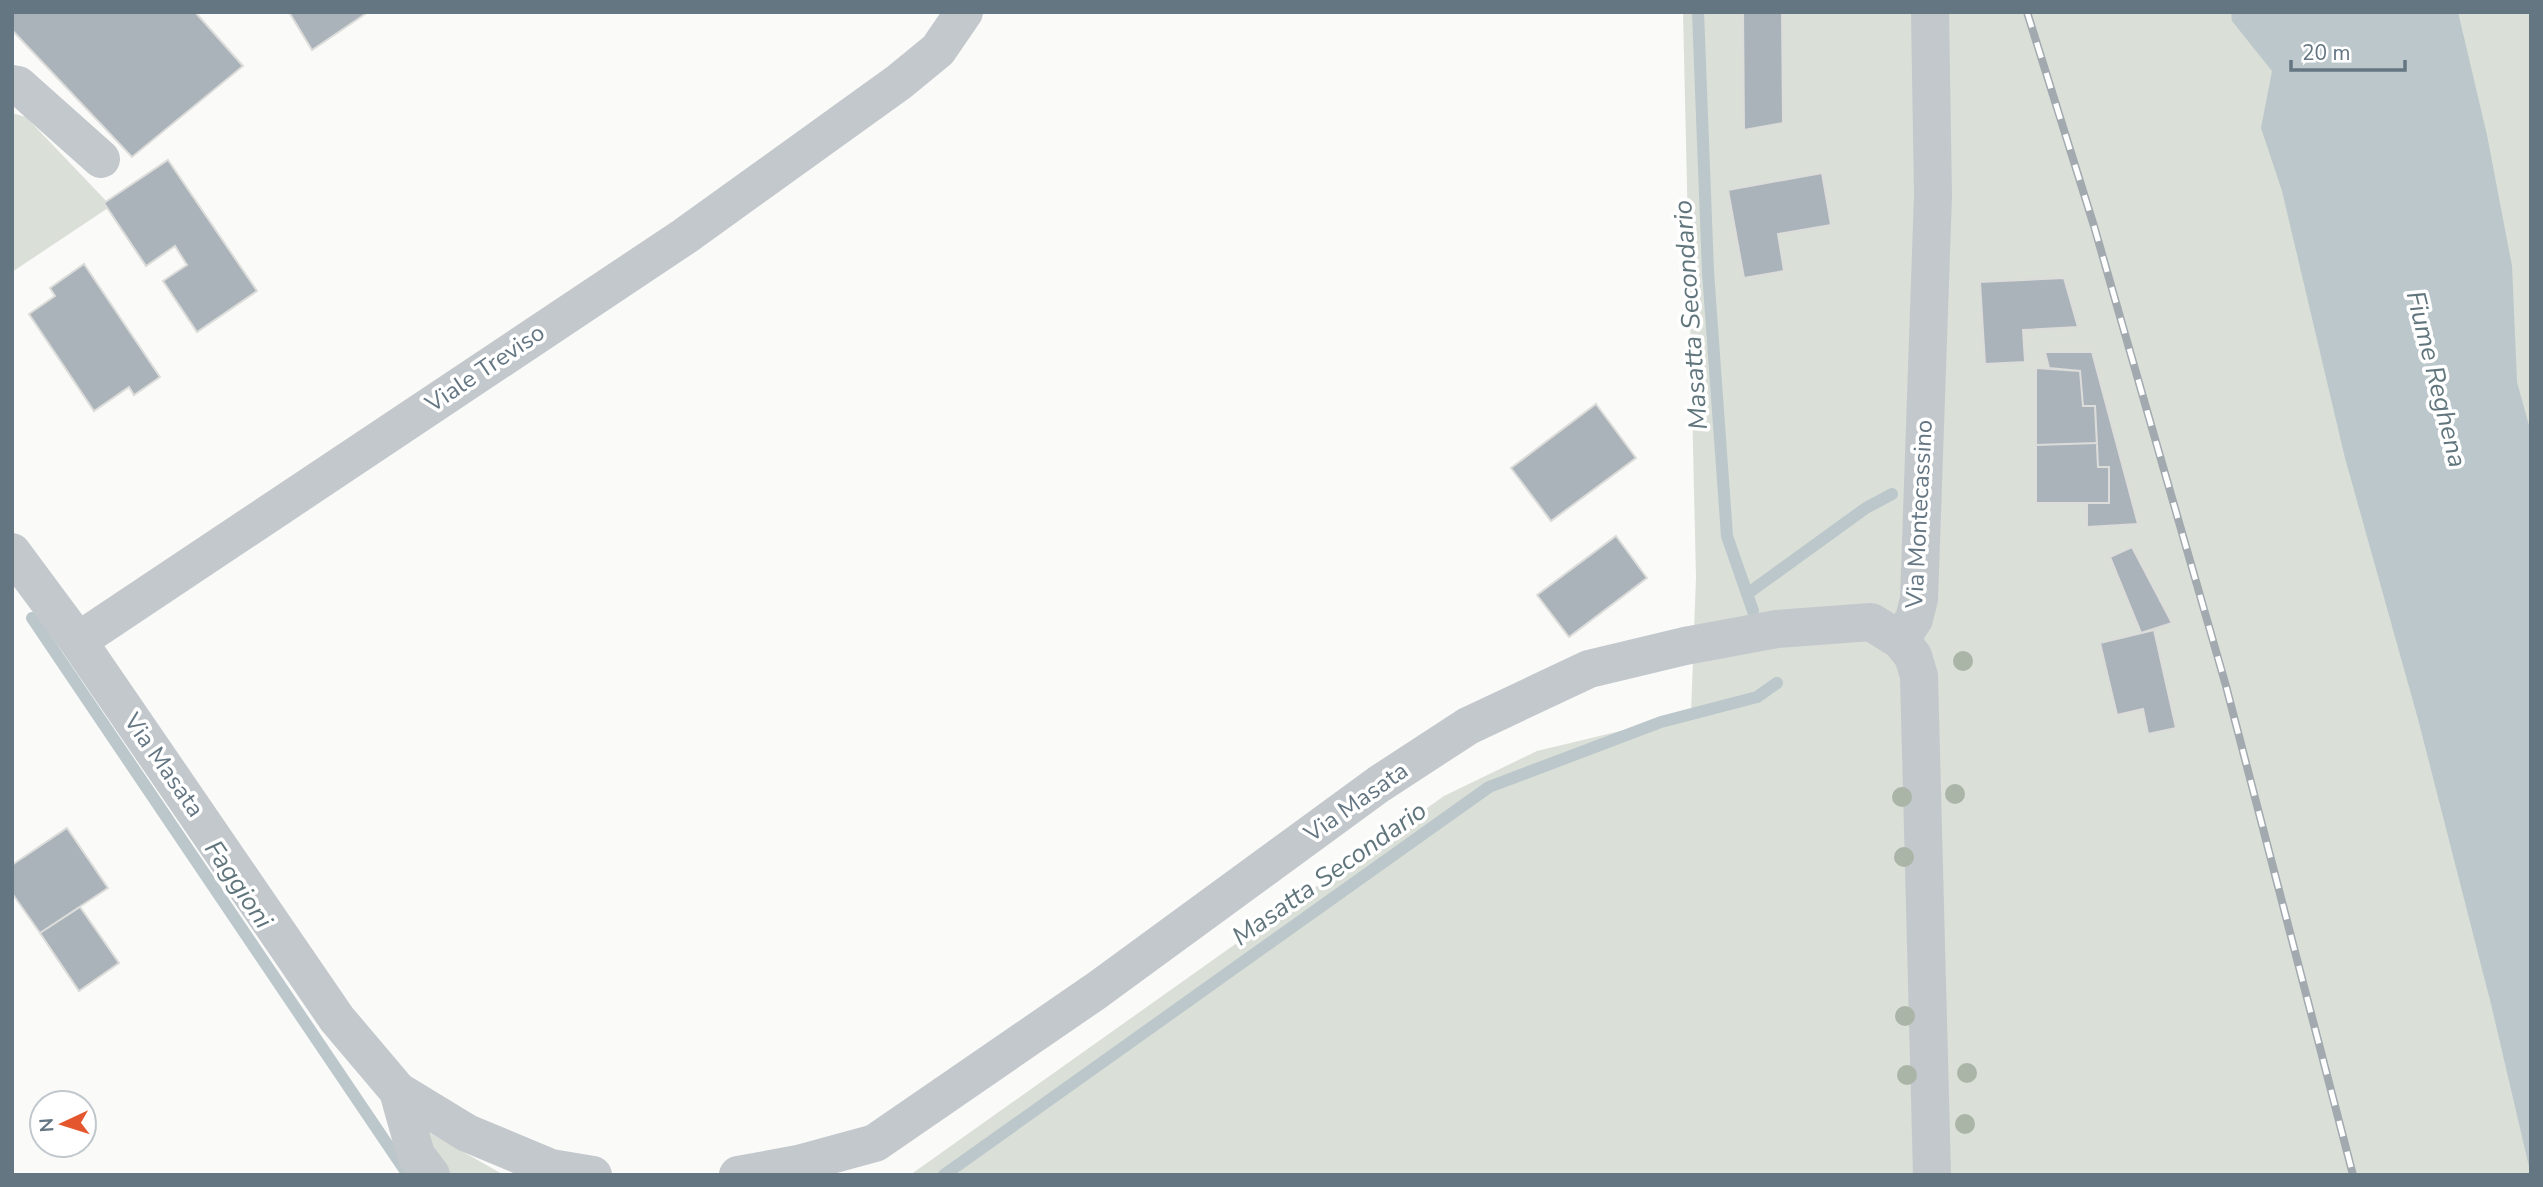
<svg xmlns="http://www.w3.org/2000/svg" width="2543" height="1187" font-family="'Nunito Sans',sans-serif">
<rect width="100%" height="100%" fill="#fafaf8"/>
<path fill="#dadfd7" d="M1683,12H2531V1175H910L1444,796L1537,751L1691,714L1696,577Z
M12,113L26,117L111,206L12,272Z
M412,1123L504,1175H443Z"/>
<path fill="#bbc7cb" d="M2231,12H2458L2487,135L2512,266L2517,382L2531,433V1175L2491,1004L2418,719L2345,458L2282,191L2261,128L2272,71L2232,21Z"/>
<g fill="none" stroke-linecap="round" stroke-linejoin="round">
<path stroke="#bbc7cb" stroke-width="12" d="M1698,12L1708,272L1727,536L1753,611
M1747,594L1866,508L1892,494
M32,618L404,1169
M944,1175L1489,787L1661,722L1757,697L1777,683"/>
</g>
<path fill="#aab3b9" stroke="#dcdcda" stroke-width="2" d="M12,12H195L243,66L132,157L12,30Z
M289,12H368L312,50Z
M1743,12H1782L1783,123L1744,130Z
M168,160L257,291L197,332L163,281L187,265L175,246L146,266L104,203Z
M1822,173L1831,225L1778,234L1784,271L1744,278L1728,190Z
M84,264L160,377L134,395L129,387L94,411L29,314L55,296L50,288Z
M2064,278L2078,327L2023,330L2025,362L1985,364L1980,282Z
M2045,352H2092L2138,524L2087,527V503H2109V467H2098L2095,406H2083L2080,371L2049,368Z
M2036,368L2080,371L2083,406H2095L2097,443L2036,445Z
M1596,404L1636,458L1551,521L1511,468Z
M2097,443L2098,467H2109V503H2036V445Z
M1616,536L1647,578L1569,637L1537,595Z
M2132,547L2172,623L2141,633L2110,557Z
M2154,630L2176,728L2148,734L2143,709L2117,715L2100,643Z
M67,828L108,888L40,933L12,893V865Z
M80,907L119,963L79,991L40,933Z"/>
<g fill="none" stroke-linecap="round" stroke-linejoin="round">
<path stroke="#c3c8cc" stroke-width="38" d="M12,84L18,85L101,159
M12,552L78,641L685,236L899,82L938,50L964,12
M1900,640L1914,619L1919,599L1933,195L1930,12
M78,641L337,1019L398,1091L467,1133L551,1168L593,1175
M398,1091L416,1155L431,1175
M738,1175L798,1164L875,1143L1096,991L1379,784L1468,726L1589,669L1685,646L1777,629L1871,622L1900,640L1913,656L1919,676L1932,1175"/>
<g stroke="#a2aab0" stroke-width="8">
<path id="rail" d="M2027,12L2094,226L2226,686L2353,1175"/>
</g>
<use href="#rail" stroke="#fff" stroke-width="5" stroke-dasharray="16" stroke-linecap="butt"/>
</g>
<g fill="#aab4a7">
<circle cx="1963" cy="661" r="10"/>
<circle cx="1955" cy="794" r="10"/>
<circle cx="1902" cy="797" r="10"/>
<circle cx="1904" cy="857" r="10"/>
<circle cx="1905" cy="1016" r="10"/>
<circle cx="1967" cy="1073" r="10"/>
<circle cx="1907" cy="1075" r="10"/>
<circle cx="1965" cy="1124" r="10"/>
</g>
<g text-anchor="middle" stroke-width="7" stroke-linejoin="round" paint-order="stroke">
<g font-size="24" fill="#657683" stroke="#fff">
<text transform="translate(485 368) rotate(-34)" y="8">Viale Treviso</text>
<text transform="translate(1919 514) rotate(-87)" y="8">Via Montecassino</text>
<text transform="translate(164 765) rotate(55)" y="8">Via Masata</text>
<text transform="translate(1356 802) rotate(-35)" y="8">Via Masata</text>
</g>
<g font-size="26" font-style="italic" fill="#60757c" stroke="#fff">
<text transform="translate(1690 315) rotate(-94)" y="9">Masatta Secondario</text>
<text transform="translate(2437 379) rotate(76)" y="9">Fiume Reghena</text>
<text transform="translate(1329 873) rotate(-35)" y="9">Masatta Secondario</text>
<text transform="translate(239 884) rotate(56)" y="9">Faggioni</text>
</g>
</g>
<rect width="2543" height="1187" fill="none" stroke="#657683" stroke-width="28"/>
<g transform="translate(63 1124) rotate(266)"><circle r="33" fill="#ffffff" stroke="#c1c8cd" stroke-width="2"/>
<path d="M0-5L12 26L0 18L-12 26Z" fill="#e4572e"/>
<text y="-10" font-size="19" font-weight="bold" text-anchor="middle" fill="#657683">N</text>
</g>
<path d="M2291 60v10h114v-10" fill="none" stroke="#657683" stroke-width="3.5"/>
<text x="2302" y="60" font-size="21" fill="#657683" stroke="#ffffff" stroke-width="5" paint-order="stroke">20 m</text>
</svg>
